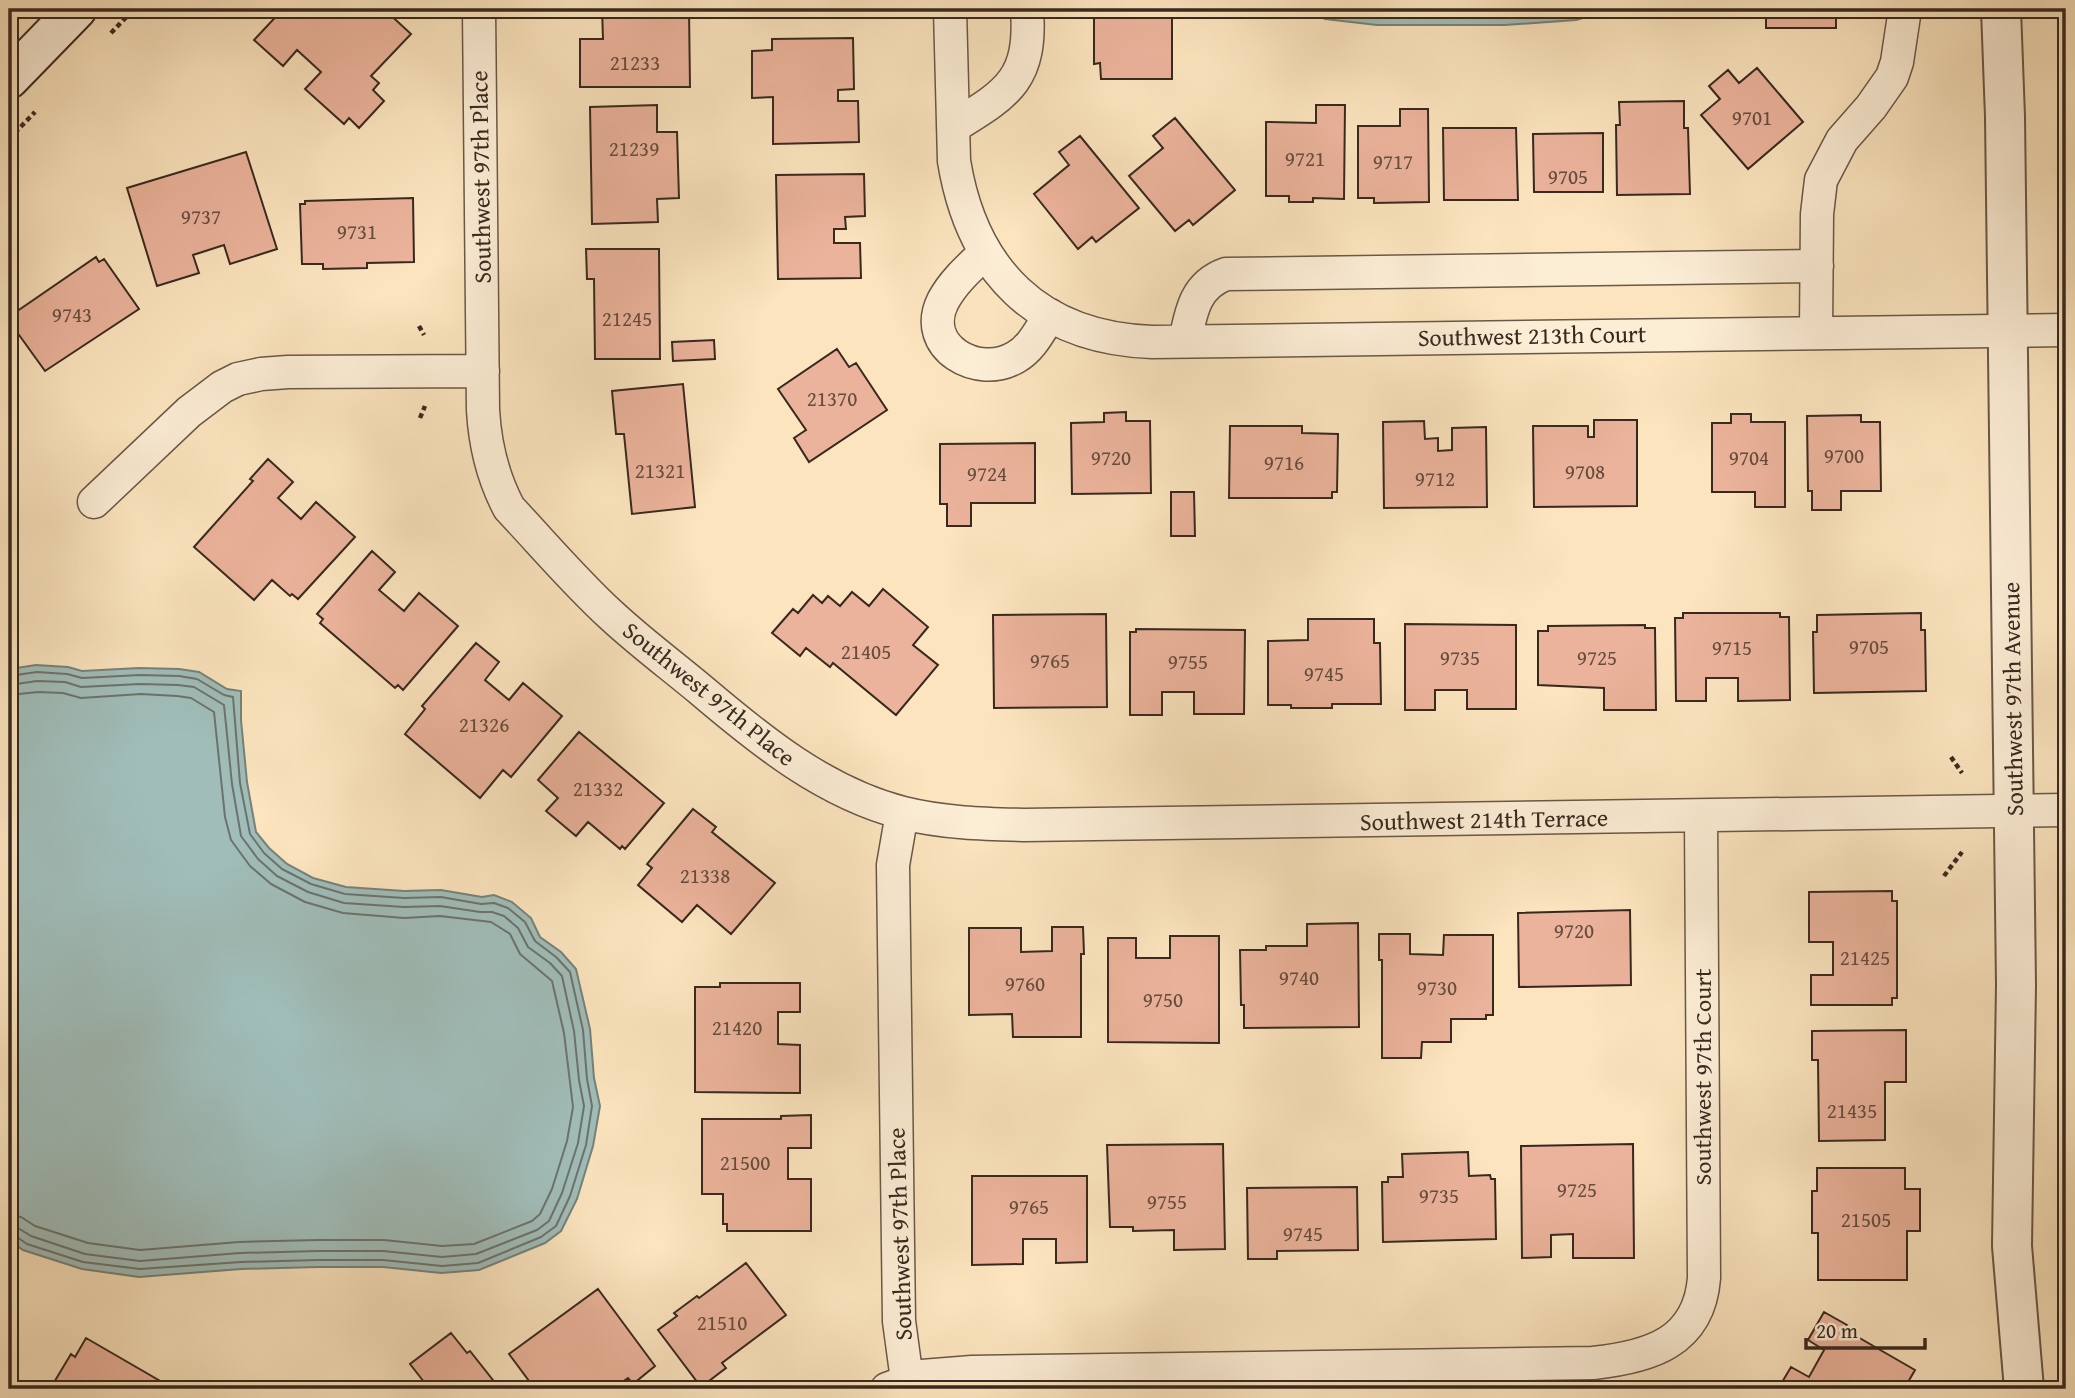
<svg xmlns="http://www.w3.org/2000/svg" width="2075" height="1398" font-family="'Gentium Book Plus',serif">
<rect width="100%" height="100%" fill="#fbe4be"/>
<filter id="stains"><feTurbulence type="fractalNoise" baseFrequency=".00286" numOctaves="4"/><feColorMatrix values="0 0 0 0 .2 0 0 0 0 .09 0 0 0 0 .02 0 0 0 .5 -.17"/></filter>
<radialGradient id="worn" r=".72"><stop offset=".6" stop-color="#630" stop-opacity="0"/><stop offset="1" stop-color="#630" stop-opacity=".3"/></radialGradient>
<path fill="#a0bdb9" stroke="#76827b" stroke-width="2" d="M1305,9H1614L1576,20L1505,25H1377L1325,19Z
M36,665L68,667L82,671L139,668L179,669L199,672L227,689L241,691V720L247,782L256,832L269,848L287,864L313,878L346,887L404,891L441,890L482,897L494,895L512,902L531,918L540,937L561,952L576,969L590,1029L594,1078L600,1106L593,1146L577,1199L561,1231L545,1243L479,1270L441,1273L383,1267H318L241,1269L139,1277L82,1269L23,1250L9,1240V669Z"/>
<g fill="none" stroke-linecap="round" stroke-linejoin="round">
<path stroke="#6c736c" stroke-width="2" d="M1320,9L1327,12C1376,18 1424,18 1473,18C1511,18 1553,19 1591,9
M1376,9H1507
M9,676L37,672L67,674L82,678L140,675L179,676L197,679L224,695L233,697L240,783L250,834L264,853L282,869L311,884L345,894L404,898L441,897L481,904L494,903L508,908L525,922L535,941L556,957L570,972L583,1030L587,1079L592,1106L586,1145L570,1196L556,1226L541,1237L478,1263L442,1266L383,1260H318L241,1262L140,1269L83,1262L27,1244L14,1235H9
M9,685L37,681L65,682L81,687L140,684L178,685L194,687L224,705L232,784L241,836L258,859L277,876L308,892L344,903L404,907L440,906L480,912H492L504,916L518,928L528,947L550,963L562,976L574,1031L579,1080L584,1106L578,1143L562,1193L549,1221L537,1230L476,1254L442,1257L383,1251H318L240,1253L140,1261L85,1254L31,1236L18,1228L9,1226
M9,695L38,692L63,693L81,698L141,694L177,696L191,698L214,712L225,817L231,840L250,866L271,884L305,902L343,913L404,918L440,916L491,922L510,934L520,954L552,981L564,1033L573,1107L567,1141L552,1189L540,1214L532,1221L474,1244L442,1246L384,1240H318L239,1242L140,1250L88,1243L35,1226L21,1217L9,1215"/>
</g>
<path fill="#ebb39b" stroke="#38291f" stroke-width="2" d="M283,9H384L411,34L371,76L379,83L373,90L384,101L359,128L349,118L344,124L305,89L321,72L297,50L283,66L254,40Z
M602,9H689L690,87H580V39H603Z
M1094,9H1172V79H1101L1100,63L1094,64Z
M1766,9H1836V28H1766Z
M853,38L854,89L838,90V101H858L859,142L773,144V97L752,98V51L772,50V39Z
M1757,68L1803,122L1748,169L1701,115L1720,99L1709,86L1728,70L1739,83Z
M1684,101V128H1688L1690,194L1617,195L1616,125H1620L1619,102Z
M657,105V132H677L679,198L657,199L658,222L592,224L590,107Z
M1316,105H1345L1344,199L1313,198V202H1289V196H1266V122L1316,123Z
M1400,109H1428L1429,202L1374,203V198H1358V126H1400Z
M1175,118L1235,190L1193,225L1189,220L1175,231L1129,176L1163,148L1153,136Z
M1443,128H1516L1518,200H1444Z
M1603,133V192H1534L1533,134Z
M1080,136L1139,208L1096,242L1092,237L1078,249L1034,194L1069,165L1059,152Z
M246,152L277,249L230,264L224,245L193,255L199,273L157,286L127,188Z
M864,174L865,216L845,217L846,229H834V243H860L861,278L778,279L776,175Z
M413,198L414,262L367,263V268L323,269V264H302L300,204H305V201Z
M586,249H659L660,359H595L594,279H587Z
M96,257L99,262L104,259L139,309L45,371L9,321L15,317L13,314Z
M714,340L715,359L673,361L672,342Z
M837,349L849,367L856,363L887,410L809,462L794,438L806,430L778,389Z
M683,384L695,507L632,514L624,434H616L612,391Z
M1126,412V421H1150L1151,493L1072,494L1071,423L1104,422V413Z
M1731,414H1751V422H1785V507H1755V492H1712V423H1731Z
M1861,415V422H1880L1881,491H1841V510H1812V491H1808L1807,416Z
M1594,420H1637V506L1534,507L1533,426H1588V437H1594Z
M1424,421L1425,439L1438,438V451L1452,450V428L1486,427L1487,507L1384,508L1383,422Z
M1230,426H1302V433L1338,434L1337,492H1332V498H1229Z
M1035,443V503H971V526H947V504H940V444Z
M268,459L293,482L278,498L301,519L316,502L355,537L298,599L292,594L290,596L272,580L254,600L194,547L253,481L250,479Z
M1171,492H1194L1195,536H1171Z
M372,551L395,572L379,590L404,611L419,593L458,626L403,690L398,685L395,688L320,623L323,619L317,614Z
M883,589L928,627L913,645L938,665L896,715L833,663L830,667L806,648L800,656L772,633L793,609L798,613L813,595L822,603L828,596L840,606L852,592L869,606Z
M1683,613H1780V617H1789L1790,700L1738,701V678H1706V701H1676L1675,618H1683Z
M1921,613V630H1925L1926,691L1814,693L1813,632H1817V615Z
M1106,614L1107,707L994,708L993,615Z
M1308,619H1374V643H1380L1381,704H1332V708H1291V705H1268V641L1308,640Z
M1405,624L1516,625V709H1467V690H1435V710H1405Z
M1645,625V628H1655L1656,710H1604V688L1538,685V631H1548V626Z
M1136,629L1245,630L1244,714H1194V692H1162V715H1130V632H1136Z
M476,643L499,662L485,680L509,700L523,683L562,716L511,777L503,770L480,798L405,734L425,709L422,706Z
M579,732L664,803L625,849L622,846L620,849L588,822L576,836L546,811L558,798L538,780Z
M693,809L716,827L712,832L775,883L731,934L697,905L682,922L638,885L652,868L647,864Z
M1892,891V901H1897V998H1892V1005H1811V975H1833V942H1809V892Z
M1630,910L1631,985L1519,987L1518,913Z
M1358,923L1359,1027L1244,1028V1005H1241L1240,950H1266V946H1307V924Z
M1052,927H1083L1084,954H1081V1037H1013L1012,1014L969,1015V928H1021V952L1052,951Z
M1379,934H1410V954L1443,955L1444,935H1493V1015H1486V1019H1451V1042H1422L1421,1058H1382V960H1379Z
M1170,936H1219V1043L1108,1042V938H1136V958H1170Z
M720,983H800V1012H778V1044L800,1045V1093L695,1092V987H720Z
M1906,1030V1082H1885V1140L1819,1141L1818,1060H1812V1031Z
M811,1115V1148H788V1179H811V1231H727V1224H723V1194H702V1119H781V1116Z
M1223,1144L1225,1249L1174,1250V1230L1133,1231V1227H1110L1107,1145Z
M1633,1144L1634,1258H1573V1234L1551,1235V1257L1522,1258L1521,1146Z
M1468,1152L1469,1176L1490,1175L1491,1179H1495L1496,1239L1383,1242L1382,1182H1388V1177H1403L1402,1154Z
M1817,1168H1905V1189H1920V1231H1907V1280H1818V1233H1812V1191H1817Z
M972,1176H1087V1262L1056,1263V1239H1023V1264L972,1265Z
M1357,1187L1358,1250L1277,1251V1259H1248L1247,1188Z
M746,1263L786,1315L722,1363L726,1368L701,1387L658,1330L677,1316L674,1313L697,1296L699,1298Z
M598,1289L655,1366L633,1384L628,1378L612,1389H535L509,1354Z
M1824,1312L1847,1325L1844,1329L1915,1370L1904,1389H1778L1791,1367L1809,1377L1824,1350L1808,1340Z
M451,1333L467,1353L470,1351L500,1389H415L424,1382L410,1364Z
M86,1338L174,1389H50L71,1354L75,1357Z"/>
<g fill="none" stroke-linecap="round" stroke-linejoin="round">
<g stroke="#695847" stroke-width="35">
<path id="minor" d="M479,9L483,410C485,445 492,476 509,508C542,543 575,582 611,615C640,642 671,665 701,690C761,741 825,793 903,813C943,823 984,824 1024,825L2066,810
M950,9L954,161C972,271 1038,338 1152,342L2066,330
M953,127C1008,93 1032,80 1027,9
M985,253C970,267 953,282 943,301C920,347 978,380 1016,357C1032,348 1040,330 1050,315
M1816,332L1817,214L1821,180L1842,140L1871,107L1892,77L1897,62L1905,9
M1185,341C1191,312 1195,285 1226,274L1817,266
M94,502L189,412L222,387L238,379L261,374L288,372L483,371
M902,813L893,865L899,1321L907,1380
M887,1389L922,1376L972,1372L1593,1363C1649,1357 1699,1343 1704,1278L1701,817"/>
</g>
<g stroke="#695847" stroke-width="42">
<path id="tertiary" d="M2001,9L2005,117L2016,985L2012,1246L2024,1389"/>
</g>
<g stroke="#38291f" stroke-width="42">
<path id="secondary" d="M9,79L77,9"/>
</g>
<path stroke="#38291f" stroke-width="4.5" stroke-dasharray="5 3.5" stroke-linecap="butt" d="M111,33L134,9
M9,139L35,112
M419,326L424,335
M420,418L425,406
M1951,757L1962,773
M1944,876L1962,852"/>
<use href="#minor" stroke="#fcedd5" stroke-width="32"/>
<use href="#tertiary" stroke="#fcedd5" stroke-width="38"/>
<use href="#secondary" stroke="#fcedd5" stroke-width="38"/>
</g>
<g text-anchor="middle" stroke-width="6" stroke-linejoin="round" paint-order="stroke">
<g font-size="21" fill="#654c3e">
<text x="635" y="70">21233</text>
<text x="1752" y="125">9701</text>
<text x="634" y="156">21239</text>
<text x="1305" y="166">9721</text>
<text x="1393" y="169">9717</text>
<text x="1568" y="184">9705</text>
<text x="201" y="224">9737</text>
<text x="357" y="239">9731</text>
<text x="72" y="322">9743</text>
<text x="627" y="326">21245</text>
<text x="832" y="406">21370</text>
<text x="1844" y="463">9700</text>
<text x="1111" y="465">9720</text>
<text x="1749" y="465">9704</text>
<text x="1284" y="470">9716</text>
<text x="660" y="478">21321</text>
<text x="1585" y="479">9708</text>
<text x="987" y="481">9724</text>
<text x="1435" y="486">9712</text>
<text x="1869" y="654">9705</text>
<text x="1732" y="655">9715</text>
<text x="866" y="659">21405</text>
<text x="1460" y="665">9735</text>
<text x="1597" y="665">9725</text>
<text x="1050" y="668">9765</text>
<text x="1188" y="669">9755</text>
<text x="1324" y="681">9745</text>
<text x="484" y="732">21326</text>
<text x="598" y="796">21332</text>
<text x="705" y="883">21338</text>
<text x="1574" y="938">9720</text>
<text x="1865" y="965">21425</text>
<text x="1299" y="985">9740</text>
<text x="1025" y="991">9760</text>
<text x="1437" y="995">9730</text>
<text x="1163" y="1007">9750</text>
<text x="737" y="1035">21420</text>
<text x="1852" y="1118">21435</text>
<text x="745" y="1170">21500</text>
<text x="1577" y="1197">9725</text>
<text x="1439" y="1203">9735</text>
<text x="1167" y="1209">9755</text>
<text x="1029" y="1214">9765</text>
<text x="1866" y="1227">21505</text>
<text x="1303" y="1241">9745</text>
<text x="722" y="1330">21510</text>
</g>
<g font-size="24" fill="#38291f" stroke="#fcedd5">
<text transform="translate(481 177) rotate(-91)" y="8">Southwest 97th Place</text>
<text transform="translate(1532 336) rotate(-1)" y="8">Southwest 213th Court</text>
<text transform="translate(709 694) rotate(39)" y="8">Southwest 97th Place</text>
<text transform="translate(2013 699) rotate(-91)" y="8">Southwest 97th Avenue</text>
<text transform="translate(1484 820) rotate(-1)" y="8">Southwest 214th Terrace</text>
<text transform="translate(1703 1077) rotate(-90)" y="8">Southwest 97th Court</text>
<text transform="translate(900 1234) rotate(-92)" y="8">Southwest 97th Place</text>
</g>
</g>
<rect width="2075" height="1398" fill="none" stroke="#fbe4be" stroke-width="35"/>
<rect x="10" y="10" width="2054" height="1377" fill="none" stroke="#38291f" stroke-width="3.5"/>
<rect x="18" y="18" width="2040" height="1363" fill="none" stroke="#38291f" stroke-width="2"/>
<path d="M1806 1338v10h119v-10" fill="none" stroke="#38291f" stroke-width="3.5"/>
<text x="1816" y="1338" font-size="21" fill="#38291f" stroke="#fcedd5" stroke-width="5" paint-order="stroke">20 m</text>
<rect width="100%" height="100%" filter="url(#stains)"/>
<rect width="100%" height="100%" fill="url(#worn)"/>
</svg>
